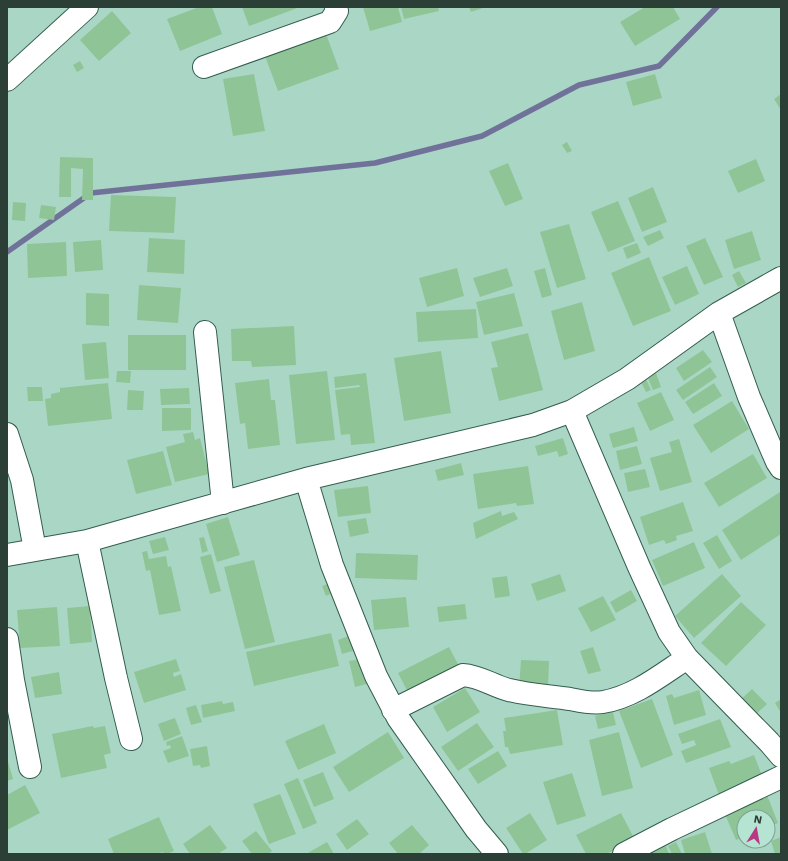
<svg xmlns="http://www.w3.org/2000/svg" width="788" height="861" font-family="'Work Sans',sans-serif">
<rect width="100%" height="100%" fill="#aad7c5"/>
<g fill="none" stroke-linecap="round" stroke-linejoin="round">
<path stroke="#717299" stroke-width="5.5" d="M7,252L91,193L375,163L482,136L579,85L659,66L717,7"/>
</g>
<path fill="#8fc596" d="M199,7H212L222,34L180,51L167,19Z
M242,7H300L249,26Z
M363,7H398L402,22L370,31Z
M401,7H438L439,11L404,19Z
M469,7H486L471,12Z
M645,7H673L680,19L635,46L620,22Z
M112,11L131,33L99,61L80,40Z
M326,34L339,69L278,91L265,56Z
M80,61L84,68L77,72L73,65Z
M254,74L265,131L233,136L223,79Z
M655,74L662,98L633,106L626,82Z
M781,94V110L774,99Z
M567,142L572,151L567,153L562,145Z
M60,157L93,158V200H82L83,169L71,168V197H59Z
M756,159L765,181L738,193L728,171Z
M508,163L523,199L505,206L489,171Z
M653,187L667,222L642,232L628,198Z
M111,195L176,197L174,233L109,231Z
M618,201L635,241L608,252L591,212Z
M13,202L26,203L25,221L12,220Z
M41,205L56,207L54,220L39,218Z
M569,224L586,279L557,288L540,232Z
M660,230L664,238L648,246L643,237Z
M752,231L761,260L734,269L725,240Z
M149,238L185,240L184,274L147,272Z
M705,238L723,277L704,285L686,246Z
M101,240L103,270L75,272L73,242Z
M66,242L67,276L28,278L27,244Z
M637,243L641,253L627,259L623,248Z
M649,257L671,311L633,326L611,273Z
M687,266L699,294L675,305L662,277Z
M457,268L464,296L427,307L419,278Z
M507,268L513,286L480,297L473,278Z
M545,268L552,295L542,298L534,271Z
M739,271L746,283L738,287L732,275Z
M139,285L181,288L178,323L137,320Z
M86,293L109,294V326L86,325Z
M514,293L523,326L484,335L476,302Z
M582,302L595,351L564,360L551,311Z
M476,309L478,338L418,342L416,312Z
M294,326L296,365L252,367L251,361H232L231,329Z
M528,333L543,390L499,401L491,368L498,367L491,342Z
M128,335H186V370H128Z
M106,342L109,378L85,380L82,344Z
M703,350L712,362L684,381L676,368Z
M441,351L451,413L404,421L394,358Z
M710,367L717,377L683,400L676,390Z
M117,371H131L130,383L116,382Z
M327,371L335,440L296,444L289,375Z
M366,373L375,443L351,445L350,434L341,435L335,390L360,387L359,385L335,388L334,377Z
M656,373L661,387L653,390L647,376Z
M269,379L271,400H275L280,445L248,449L245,423L240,424L235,383Z
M646,379L651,390L646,392L641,382Z
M108,383L112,419L48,426L45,399L51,398V394L60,392V388Z
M714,383L722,396L693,414L685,402Z
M27,387H42L43,401H28Z
M189,388L190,404L161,405L160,389Z
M128,390L144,391L143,410H127Z
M661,392L674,420L650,431L637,403Z
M732,401L749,429L711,453L693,425Z
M162,408H191V430L162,431Z
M634,427L638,441L613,448L609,434Z
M193,432L195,440L200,438L209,474L175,482L166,447L185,442L183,434Z
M563,438L568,454L559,457L557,451L538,456L535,446Z
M679,439L692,482L660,491L650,458L672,452L669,442Z
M637,446L642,464L620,470L616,451Z
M163,451L172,485L136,494L127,460Z
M753,454L767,478L719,507L704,483Z
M461,463L464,475L438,481L435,470Z
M528,466L534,504L517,506L516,503L478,509L473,474Z
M645,469L650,487L628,492L624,473Z
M368,486L371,513L338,517L334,490Z
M780,492L781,534L741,560L722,530Z
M683,502L693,531L676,536L677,540L666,544L664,540L649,545L640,517Z
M501,511L502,516L514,512L518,519L476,539L473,523Z
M228,517L240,555L217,562L206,524Z
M366,518L369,533L350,537L347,521Z
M717,535L732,561L719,569L703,543Z
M165,537L169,550L153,554L149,541Z
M204,537L208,551L202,553L199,538Z
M694,542L705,568L663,586L652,560Z
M147,551L149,559L166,556L168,567L171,566L181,611L159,615L150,570L146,571L142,552Z
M356,553L418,555L417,580L355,578Z
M211,554L221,591L210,594L200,557Z
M254,560L275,642L245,649L224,567Z
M560,574L566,591L537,601L531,584Z
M722,574L741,596L694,638L675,616Z
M507,576L510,596L495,598L492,578Z
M333,582L337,591L326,596L322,586Z
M631,590L637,601L616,613L610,602Z
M603,596L616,620L591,632L578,608Z
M406,597L409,627L374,630L371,600Z
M741,602L766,625L726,666L701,643Z
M465,604L467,619L439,622L437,607Z
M90,606L92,642L70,644L67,608Z
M57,607L60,646L20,648L17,610Z
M331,633L339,666L254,686L246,652Z
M351,635L356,650L342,654L338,640Z
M449,647L462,672L411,698L398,673Z
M593,647L601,671L588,674L580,651Z
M366,658L371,683L355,687L349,661Z
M176,659L180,671L173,673L174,677L181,674L186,690L144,703L134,672Z
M521,660L549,661L548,689L519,688Z
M59,672L62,694L35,698L31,677Z
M465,688L480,712L447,732L433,707Z
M752,689L767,704L752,718L738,702Z
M699,690L706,715L674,725L666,696L672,694L674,698Z
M652,699L673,755L641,768L619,711Z
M781,699V713L775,703Z
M222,701L223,704L233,702L235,711L203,718L201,705Z
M196,705L202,722L191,725L186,708Z
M557,710L563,745L510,754L508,747H505L503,731H506L504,718Z
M613,712L616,725L598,729L595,716Z
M175,718L181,734L164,741L158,724Z
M720,719L731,747L686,763L681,751L696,745L694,740L682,744L678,734Z
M477,723L494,747L458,771L441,747Z
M324,724L336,753L298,770L285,741Z
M93,726L94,728L105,726L111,753L104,755L107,768L61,778L52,734Z
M388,732L404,758L349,792L333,767Z
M619,732L633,788L602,796L589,740Z
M182,736L189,756L168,763L163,751L171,748L170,745L167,746L166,742Z
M207,746L210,766L201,768L200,765L193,766L190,749Z
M498,751L507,766L478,784L468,769Z
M754,755L763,778L720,798L709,768L729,761L731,764Z
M7,758L13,779L7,781Z
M323,772L334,799L314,807L303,780Z
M572,773L586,816L557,825L543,782Z
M298,778L317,823L303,829L284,784Z
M25,785L40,813L7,830V795Z
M280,794L296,834L269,844L253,804Z
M767,795L778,823L768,827V817H744V837L736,840L724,812Z
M530,813L547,840L525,854H523L506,828Z
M621,813L635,840L606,854H586L576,835Z
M159,817L174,851L167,854H164L163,852L157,854H114L108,839Z
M357,819L369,834L347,850L336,834Z
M210,825L227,848L218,854H190L183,844Z
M412,825L429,845L419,854H398L389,843Z
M256,831L272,851L268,854H252L242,841Z
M705,832L712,854H685L681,840Z
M781,837V854H775L771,841Z
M327,842L334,854H306Z
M676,842L682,854H672L668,846Z
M666,846L669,854H645Z"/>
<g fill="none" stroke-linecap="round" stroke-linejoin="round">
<g stroke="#335d4e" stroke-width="24">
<path id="minor" d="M204,67L330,22L337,11L336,7
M7,80L87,7
M719,313L749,397L777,462L781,468
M205,332L223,503
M572,411L639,567L669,632L687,658L769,742L781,756
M7,434L22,480L35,550
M306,479L332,565L376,676L398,718L476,829L497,854
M87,541L116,678L131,739
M7,555L87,541L306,479L533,425L572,411L627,379L719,313L781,278
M7,639L13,680L30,767
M393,710L463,675C480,676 493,686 509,690C529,695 549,696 570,699C580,701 593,704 603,702C634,697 661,675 687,658
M624,854L672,829L781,777"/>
</g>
<use href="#minor" stroke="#fff" stroke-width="22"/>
</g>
<rect width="788" height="861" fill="none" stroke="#2c3f37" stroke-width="16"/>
<g transform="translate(756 829) rotate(11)"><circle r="19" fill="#b6e4d2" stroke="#7fa294"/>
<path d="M0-3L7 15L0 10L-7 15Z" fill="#b83883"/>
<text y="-6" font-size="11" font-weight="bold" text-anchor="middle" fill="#2c3f37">N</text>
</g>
</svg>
